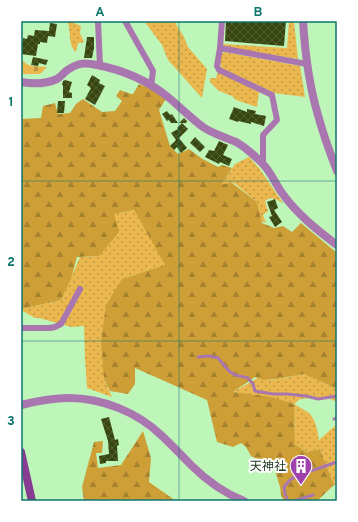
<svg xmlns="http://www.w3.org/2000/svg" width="358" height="522" font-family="Overpass,'Noto Sans JP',sans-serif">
<defs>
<pattern id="grass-dots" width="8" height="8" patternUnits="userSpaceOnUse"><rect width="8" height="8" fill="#eab84f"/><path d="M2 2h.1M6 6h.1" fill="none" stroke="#bd9641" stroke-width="1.8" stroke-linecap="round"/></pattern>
<pattern id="forest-firs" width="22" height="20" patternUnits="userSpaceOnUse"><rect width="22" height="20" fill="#ce9f37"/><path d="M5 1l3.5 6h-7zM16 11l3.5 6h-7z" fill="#a7822e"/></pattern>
<pattern id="cemetery-stones" width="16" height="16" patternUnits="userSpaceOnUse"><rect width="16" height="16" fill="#eab84f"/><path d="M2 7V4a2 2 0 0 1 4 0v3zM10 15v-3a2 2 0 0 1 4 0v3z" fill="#bd9641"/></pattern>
<pattern id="building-cross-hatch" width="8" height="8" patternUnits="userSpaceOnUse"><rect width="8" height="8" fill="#38460f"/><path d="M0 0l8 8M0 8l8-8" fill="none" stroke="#525f32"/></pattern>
</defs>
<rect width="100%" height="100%" fill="#bef6ba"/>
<path fill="url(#grass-dots)" d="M67,21H74V23L81,26L80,33L84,42L78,43L76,52C67,44 72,31 67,21Z
M144,21H174L184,37L188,47L207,69L202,98L168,60L162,45Z
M289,21H294L295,31L298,59L224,47L223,44L287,48Z
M224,52L300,66L305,97L274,93L222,69L220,63L221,54Z
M218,72L259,92L257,107L236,100L232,96L219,91L210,82V78H216Z
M249,157L259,168L283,203L275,199L270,198L265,201L268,211L263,215L266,223L261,221L257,202L234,183L221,185L235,164Z
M134,210L166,265L125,278L104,379L112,397L87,388L85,359L84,326L71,327L39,318H35L21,310V309L61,300L80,257L99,256L114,214Z
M304,374L337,389V402L326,397L300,399L294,404C299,407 305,410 309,413C316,420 318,432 319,441L320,439L337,424V485H334L320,449L306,452L295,444L294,404L233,392L258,378C273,383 290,376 304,374Z"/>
<path fill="url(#forest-firs)" d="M139,84L152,89L166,99L159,110L170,146L178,154L189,149L201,158L218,167L222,165L232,168L222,184L232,183L257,202L262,223L274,228L283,226L292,232L301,223L337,253V389L304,374L277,379L264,380L255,377L233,392L272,397L294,404L295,444L306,452L320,449L334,485L319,499L314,501H284L281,495L280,487L274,467L251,456L246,447L241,443L233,447L217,442L207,400L135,368V384L128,394L110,391L104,379L101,341L106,305L122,279L165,265L134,210L114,214L119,232L99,256L77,257L71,279L61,300L21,309V119L41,118L43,106L55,103L58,114L70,113L76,104L83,99L102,112L115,111L122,101L116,96L120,90L131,94H133Z
M143,431L151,458L149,482L176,501H84L82,487L94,442L103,441L102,453H96L98,468L121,465Z"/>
<path fill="url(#cemetery-stones)" d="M21,58C27,68 36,66 47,67L40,74H24L21,73Z"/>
<path fill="url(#building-cross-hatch)" d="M226,21H286L284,46L225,41Z
M50,23L57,24L55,37L48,36L47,43L40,42V44H38L36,56L21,54V43H22L23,38L27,39L28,35L34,36L35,30L49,31Z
M87,37H94V48L92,58H84Z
M33,57L48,60L46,65L39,63L38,66L31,65Z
M92,75L100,80L99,83L105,86L95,105L85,99L91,88L87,85Z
M65,80L72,82L69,92L72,93V98H63V85H62L63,81Z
M58,101H65L64,113H57Z
M234,107L247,112V109L256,111L255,114L266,116L264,126L251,122V124L238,121V122L229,119Z
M167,111L170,115L172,114L178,123H171L169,120L167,121L162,114Z
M184,118L187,121L186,123H182L188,129L179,138L187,148L181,153L177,147L174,150L170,146L176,140L171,133L178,129L177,128L182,123H179Z
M195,137L205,147L200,152L190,143Z
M219,141L228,145L223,155L232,159L229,166L220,162L219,164L205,157L209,150L214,151Z
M275,199L278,208L274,210L282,222L275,227L269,217L272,216L267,202Z
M109,417L115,440L118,439L119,445L117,446L118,461H106V463L100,464L99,456L109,454L108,441L101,419Z"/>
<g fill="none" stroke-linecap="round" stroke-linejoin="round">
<path stroke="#a976af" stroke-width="3" d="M198,357L209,356L218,358L229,371L235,375L248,378L253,384L255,391L273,394H287L306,396L318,399L337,396
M334,419L337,418
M288,501L285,494L284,487L290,480L296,476L337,462
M294,501L313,495"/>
<path stroke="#a976af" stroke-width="6" d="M98,21L100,66
M125,21L153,71L151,86
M222,21L220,48L217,66L219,70L272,95L277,120L263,135V164
M220,48L307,64
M21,328H50L55,327L61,324L80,289"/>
<path stroke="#a976af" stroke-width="8" d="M303,21C305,53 309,85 318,115C323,134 330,153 337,171
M21,82C32,84 46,84 57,79C60,77 63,74 66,71C78,63 83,62 97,65C123,70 148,81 168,97C180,107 191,118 203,127C213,134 225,137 236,142C245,147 255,156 262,163C271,172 275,183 282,193C297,214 317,230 337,245
M21,405C37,401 53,398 69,398C102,398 137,412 161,435C171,444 181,455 191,465C206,480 224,493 244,501"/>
<path stroke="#883d92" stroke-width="8" d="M21,452L32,501"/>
</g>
<path fill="none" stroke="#0f766e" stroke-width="1" stroke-opacity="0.55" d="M179,21V501M21,181H337M21,341H337"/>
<defs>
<g id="building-pin" transform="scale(1.15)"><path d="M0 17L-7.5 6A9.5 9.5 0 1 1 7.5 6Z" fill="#9f42ab" stroke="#fff"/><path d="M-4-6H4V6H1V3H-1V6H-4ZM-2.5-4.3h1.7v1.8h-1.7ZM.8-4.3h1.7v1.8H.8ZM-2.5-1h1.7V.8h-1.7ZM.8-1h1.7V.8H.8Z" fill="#fff"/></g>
</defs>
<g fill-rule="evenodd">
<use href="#building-pin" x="301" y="466"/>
</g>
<g text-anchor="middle" stroke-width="4" stroke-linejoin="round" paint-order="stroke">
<g font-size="12" fill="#1f351e" stroke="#fff" text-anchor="end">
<text x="286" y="470">天神社</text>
</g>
</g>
<rect width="358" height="522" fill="none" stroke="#ffffff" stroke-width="44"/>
<rect x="22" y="22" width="314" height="478" fill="none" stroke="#0f766e" stroke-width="1.5"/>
<g font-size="13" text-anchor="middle" font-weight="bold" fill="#0f766e">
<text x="100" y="16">A</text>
<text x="258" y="16">B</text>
<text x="11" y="106">1</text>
<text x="11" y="266">2</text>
<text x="11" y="425">3</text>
</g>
</svg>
